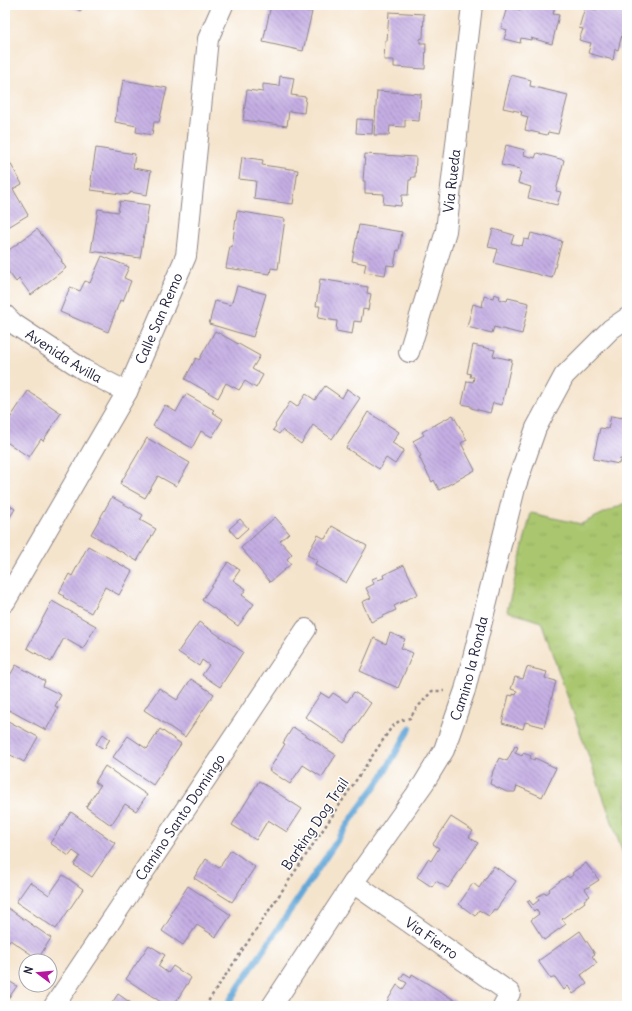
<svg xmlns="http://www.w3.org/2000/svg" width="632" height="1011" font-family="Delius,sans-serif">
<defs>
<pattern id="grass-tufts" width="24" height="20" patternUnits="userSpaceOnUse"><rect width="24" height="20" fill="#aac76f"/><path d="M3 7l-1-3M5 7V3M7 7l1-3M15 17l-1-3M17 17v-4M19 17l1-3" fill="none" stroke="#92ab61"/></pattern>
<pattern id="building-back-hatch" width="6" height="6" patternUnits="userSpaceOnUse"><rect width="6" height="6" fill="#c4ade3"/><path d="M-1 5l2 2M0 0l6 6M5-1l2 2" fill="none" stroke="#9f8cb9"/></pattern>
</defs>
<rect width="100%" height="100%" fill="#fff"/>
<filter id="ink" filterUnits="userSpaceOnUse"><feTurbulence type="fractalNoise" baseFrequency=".025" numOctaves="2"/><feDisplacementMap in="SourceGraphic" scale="8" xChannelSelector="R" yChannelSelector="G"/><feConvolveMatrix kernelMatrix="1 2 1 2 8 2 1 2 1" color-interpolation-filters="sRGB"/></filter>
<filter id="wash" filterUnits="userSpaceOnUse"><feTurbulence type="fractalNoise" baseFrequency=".012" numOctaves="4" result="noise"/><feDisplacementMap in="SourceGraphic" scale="16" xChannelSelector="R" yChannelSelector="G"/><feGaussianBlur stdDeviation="0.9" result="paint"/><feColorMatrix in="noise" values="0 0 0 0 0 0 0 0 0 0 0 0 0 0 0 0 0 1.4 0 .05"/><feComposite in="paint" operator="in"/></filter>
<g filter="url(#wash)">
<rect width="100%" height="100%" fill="#f5e4cc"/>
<path fill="url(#grass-tufts)" stroke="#667455" d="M627,502V864L541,622L507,611L531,513L581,524Z"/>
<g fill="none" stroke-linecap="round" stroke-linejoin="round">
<path stroke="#63a7d8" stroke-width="6" d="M226,1006L359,808L382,777L410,728"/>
</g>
<g id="blocks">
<path fill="url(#building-back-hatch)" d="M68,5H84L81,11Z
M271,5L283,7V5H300L299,9L312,12L303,51L263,42Z
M522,5H563L562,8L555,6L553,14L559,15L552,44L531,38V40L521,38L520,43L504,39L507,30L501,28L507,7L520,10Z
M599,5H627V20L626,19L618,50L615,49L613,60L588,53L591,43L579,40L583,29L579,28L585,7L597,10Z
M389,12L424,14L423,38L420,39V43H426L425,69L394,67V60H384L385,41H387Z
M511,75L531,80L530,86L568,95L558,134L548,132L547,135L525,130L528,117L521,115L522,112L503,108Z
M280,76L294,78L291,95L306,97L304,113L289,111L287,126L243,120L247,90L263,92V84L279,86Z
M123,80L167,88L159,122H154L152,135L136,132L137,126L115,122L118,98H120Z
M377,91L421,94L419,121L405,120V127L390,126L389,135H374Z
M357,119L373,120L372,134L356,133Z
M506,145L525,150L524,155L535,158L537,153L564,160L556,191L561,192L557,205L528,198L531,187L518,183L521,172H519L520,169L501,165Z
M96,148L135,154L133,168L151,171L147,195L130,192V194H128V195L91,190L92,180H91Z
M365,154L416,157L415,177H412L411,180H409L408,195H402L401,206L383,204L384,194L365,193V181H363Z
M242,157L263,160L262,165L298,170L293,204L254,199L256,181L239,179Z
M9,161L22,184L13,189L28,215L5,229V164Z
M120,201L149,205L140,258L91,251L98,209L118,212Z
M237,211L285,219L278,269L271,268L270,274L226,268L230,246L232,247Z
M359,225L402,232L399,251L397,250L394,266L387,265L385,275L364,272L366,264L352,261Z
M37,229L62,260L61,261L66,268L31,295L19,279L16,282L5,267V253Z
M493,229L514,235L511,243L522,246L524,239L529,240L531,233L562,241L552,278L494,263L498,249L488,247Z
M102,256L129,267L124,278L131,281L123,301L120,300L108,332L60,312L70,287L80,291L85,281L90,283Z
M320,279L368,287L367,293L371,294L368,310L363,309L361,322L354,321L352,334L336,331L337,321L318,318L320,306H316Z
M237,286L266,294L253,337L209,324L215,301L231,305Z
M494,294L500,296L499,299L507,301L508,298L529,303L522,334L494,327L492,333L467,327L473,304L482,307L484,296L493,298Z
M215,331L260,356L252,369L263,375L256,388L245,381L239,390L226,383L218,398L185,379L196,358L199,360Z
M473,345L495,350L493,356L512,360L502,405L493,403L490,413L471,408V406L462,404L467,381L473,382L474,377H470L471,374L467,373Z
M325,386L342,398L347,389L360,398L332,439L313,425L301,444L282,430L279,434L273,430L276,426L275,425L290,402L297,407L306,394L315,400Z
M28,391L61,413L43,441L41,439L29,457L5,441V426Z
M186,394L214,410L212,412L223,419L212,437L201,431L192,448L153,426L165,405L176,412Z
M368,412L399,432L392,443L404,450L395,464L386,458L379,469L346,448Z
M453,415L467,440L461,443L475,470L439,490L434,480L432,482L419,457L421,456L413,441L424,435L422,432Z
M611,416L624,418V416L627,417V460L620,459L619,464L593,459L600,428L608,429Z
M147,438L190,463L176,486L158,476L145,498L120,484Z
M112,497L143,515L140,520L156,529L137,561L91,534Z
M5,503L15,509L5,525Z
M275,517L289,533L280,541L292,554L287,559L291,564L270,582L241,548Z
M240,519L248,528L237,538L229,529Z
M332,526L367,546L346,583L315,565L317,560L307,555L318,535L325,539Z
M88,546L132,571L119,595L105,587L91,613L63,597L64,596L59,593L69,574L72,576Z
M228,562L240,570L233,580L246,589L242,595L254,604L238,626L202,600Z
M404,565L418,594L394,606L396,610L371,622L362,602L371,598L366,588L374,584L372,579L377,577L378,580L384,578L383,575Z
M52,601L96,626L83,649L64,638L51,662L27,648Z
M199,622L243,652L220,687L202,675L209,665L202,660L199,666L178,652Z
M390,633L405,639L401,648L413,653L398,688L360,671L374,638L386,644Z
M16,665L45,681L43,686L61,695L55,706L58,708L46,730L5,708V684Z
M527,667L547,672L545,678L556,681L544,727L525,722L523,729L502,723L509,695L513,696V694L516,695L517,691L511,689L515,677L523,679Z
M191,679L214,694L185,737L144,710L159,688L177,700Z
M354,692L371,703L344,743L305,717L321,693L329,698L333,693L347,702Z
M8,721L38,737L24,762L5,752V722L7,723Z
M293,727L336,755L322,777L303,765L290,784L269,770L285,744L283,743Z
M160,729L181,744L153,785L113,757L128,736L147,749Z
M103,734L110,739L104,749L96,744Z
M515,746L518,747L515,753L522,756L523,753L531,756L530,758L534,760L535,758L556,768L542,797L517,786L515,792H507L490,784L493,771L499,758L507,761Z
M105,766L147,795L136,811L125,804L111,825L86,807L100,786L95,782Z
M259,781L302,809L287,832L268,820L256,840L232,825Z
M71,812L115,843L92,877L74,865L80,856L73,851L69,856L50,843Z
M451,817L473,831L469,837L478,843L448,888L436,881L432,887L417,877L428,859L431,861L439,848L433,844Z
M231,850L255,867L232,902L194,878L206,859L219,868Z
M586,863L599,880L585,889L590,896L584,900L585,902L562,919L566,924L544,940L531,920L539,914L536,909L534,911L527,901L529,900L533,905L539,900L537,897L545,892L546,894L550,891L549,889L567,876L569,878L573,875L572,873Z
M494,866L516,881L496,910L494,909L489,916L479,910L475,916L459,904L473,883L479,888Z
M63,875L83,889L56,929L16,902L30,882L49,895Z
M188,886L231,915L216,937L197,925L183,945L162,931L172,915L170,914Z
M5,906L51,938L38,959L10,940L5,947Z
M580,931L595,954L592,956L597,963L581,975L587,984L573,994L568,986L564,990L555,977L551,979L538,961Z
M149,945L165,955L158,966L168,973L173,966L191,978L173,1006H167L126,979Z
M404,973L411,977L412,974L456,1001L453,1006H389L390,1004L386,1003L397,985L403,989L407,983L400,979Z
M7,980L17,986L5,1003V981L6,982Z
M118,994L135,1006H110Z"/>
</g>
</g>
<g filter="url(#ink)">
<use href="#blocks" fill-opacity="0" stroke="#8c8384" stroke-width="1"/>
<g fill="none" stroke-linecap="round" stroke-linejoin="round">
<g stroke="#8c8384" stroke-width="22">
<g id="street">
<path id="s1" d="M5,315L14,324L84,370L127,392"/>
<path id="s2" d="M409,352L446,231L472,5"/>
<path id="s3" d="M5,602L127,392L186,256L208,39L223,5"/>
<path id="s4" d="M353,883L510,993L503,1006"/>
<path id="s5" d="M54,1006L306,629"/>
<path id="s6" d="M272,1006L353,883L424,783L444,750L465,690L515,488L536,428L564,376L611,329L627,318"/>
</g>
</g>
<path stroke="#8c8384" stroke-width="2.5" stroke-dasharray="3 3" stroke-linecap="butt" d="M205,1006L391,728L399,721L410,718L416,709L432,691H444"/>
<use href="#street" stroke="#fff" stroke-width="20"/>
</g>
</g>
<g text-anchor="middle" stroke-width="3" stroke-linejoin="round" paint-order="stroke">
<g font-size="14" fill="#22223b" stroke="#fff">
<text dy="5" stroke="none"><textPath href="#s2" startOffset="177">Via Rueda</textPath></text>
<text dy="5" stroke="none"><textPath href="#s3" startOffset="323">Calle San Remo</textPath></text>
<text dy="5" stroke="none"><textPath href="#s1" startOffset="72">Avenida Avilla</textPath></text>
<text dy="5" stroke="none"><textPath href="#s6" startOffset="394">Camino la Ronda</textPath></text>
<text dy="5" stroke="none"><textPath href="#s5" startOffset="227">Camino Santo Domingo</textPath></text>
<text transform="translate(315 824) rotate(-56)" y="5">Barking Dog Trail</text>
<text dy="5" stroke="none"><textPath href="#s4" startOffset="96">Via Fierro</textPath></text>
</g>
</g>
<rect width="632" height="1011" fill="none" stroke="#fff" stroke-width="20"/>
<g transform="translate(38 973) rotate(286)"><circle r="19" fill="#ffffff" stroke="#a7a7b1"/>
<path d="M0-3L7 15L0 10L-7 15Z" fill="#b5179e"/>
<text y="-6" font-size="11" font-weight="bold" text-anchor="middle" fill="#22223b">N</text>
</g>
</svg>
